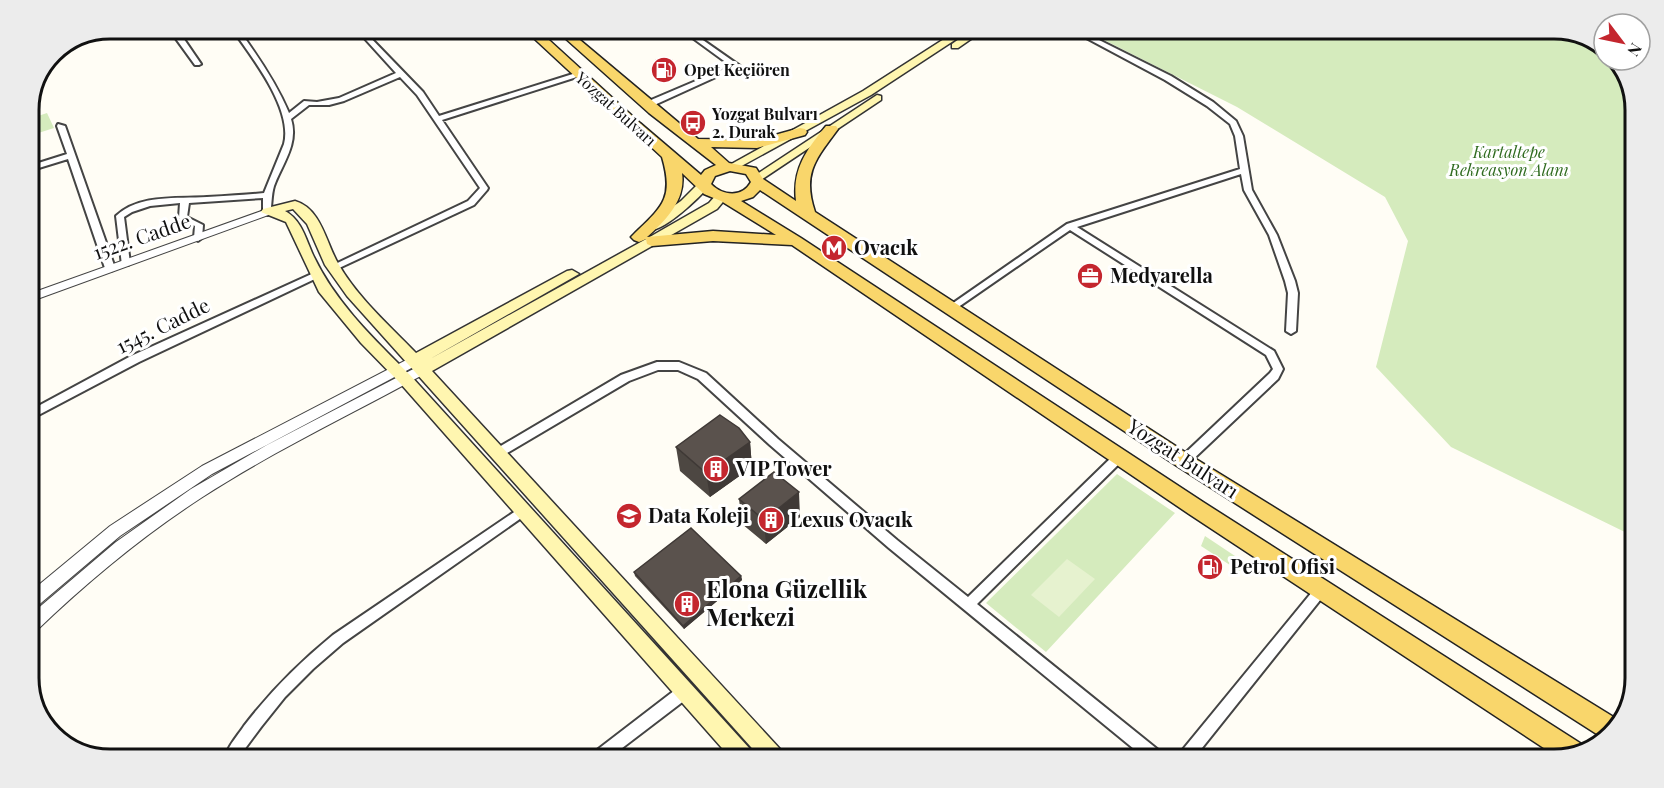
<svg xmlns="http://www.w3.org/2000/svg" width="1664" height="788" font-family="'Playfair Display',serif">
<rect width="100%" height="100%" fill="#fffdf5"/>
<path fill="#d5ebbd" d="M1090,33L1586,35L1604,50V60H1616L1622,64L1635,105L1631,535L1451,447L1376,367L1408,241L1385,197L1237,107Z
M47,113L54,128L29,136V119Z
M1117,474L1175,513L1046,652L986,603Z
M1205,536L1250,566L1239,571L1201,546Z"/>
<path fill="#e6f2cf" d="M1067,559L1095,579L1059,617L1031,595Z"/>
<g fill="none" stroke-linecap="round" stroke-linejoin="round">
<g stroke="#444" stroke-width="4">
<path id="minor" d="M171,29H177L201,64L199,65H195L174,36Z
M232,29H238C258,56 276,83 289,113L304,101L317,102L339,98L396,73L357,30H363L423,92L439,116L576,73L583,75L442,120L488,188L487,190L474,205L337,269L334,270L329,267L468,201L480,188L417,95L400,77L344,101L329,105H309L291,119C299,144 282,164 274,186C271,196 272,205 270,214L267,215L263,212V198L189,203L187,217L203,225L202,238L198,241L194,238L195,226L179,218L180,203L150,206L132,212L124,217L130,263L128,265H122L116,216C139,194 177,199 207,197C226,196 245,195 264,193L284,144C293,109 252,57 232,29Z
M683,31H690L740,66L650,107H644V103L731,66Z
M1077,33H1085L1171,76L1213,102L1236,121L1243,136L1252,190L1277,235L1295,281L1298,293L1296,331L1291,334L1286,331L1288,293L1285,281L1269,235L1244,190L1241,174L1077,227L1274,351L1283,369L1278,379L1188,464H1180L1178,461L1180,458L1270,373L1273,369L1266,355L1070,230L954,310L951,311L946,308L1067,224L1240,169L1235,136L1230,124L1207,106L1165,80Z
M58,124L65,126L115,268L113,270L110,271L105,268L68,159L29,171V166L67,154L57,126Z
M316,272L319,273L321,275L319,277L139,362L29,420V411L131,356Z
M657,362H679L706,373L778,439L897,540L968,597L1115,454H1123L1125,457L1123,460L977,604L1162,753L1164,758H1145L889,548L770,445L698,379L678,370H658L629,381L502,456H494L492,453L494,450L621,375Z
M523,506L527,508L529,511L527,514L343,643L313,669L285,697L261,727L241,754H226C230,744 238,735 244,726C270,692 300,662 333,635Z
M1321,585L1325,586L1327,590L1325,594L1194,758H1178L1180,753L1317,586Z
M684,686L689,687L691,692L689,697L613,755H595L597,750L679,687Z"/>
</g>
<g stroke="#444" stroke-width="2">
<path id="tertiary" d="M267,209L273,212L271,214L29,302V294Z
M414,356L419,358L421,361L419,364L212,474L120,536L35,608L29,610V593L110,526L202,466Z
M423,364L430,369L428,372C352,414 273,451 201,498C141,537 86,583 35,632L29,634V616L116,542L191,489L267,445Z"/>
</g>
<g stroke="#333" stroke-width="3">
<path id="secondary" d="M955,32H967L871,95L736,169H728L726,167L863,91Z
M969,32H981L958,48H952V44Z
M877,95L881,96V100L761,180L757,182L751,178Z
M704,181L710,185C700,197 663,233 648,230L646,227L648,224L681,201L700,182Z
M721,193L727,197L717,209L432,371L780,749L783,756H759L347,296L325,265L307,224L293,209L285,211C302,220 306,240 314,257C336,303 374,339 410,375L750,749L753,756H729L400,383L361,343L319,292L286,222L261,212L263,209L295,201C322,209 326,244 339,265C358,298 390,326 416,353L567,271L572,270L579,274L430,359L648,238L709,203L717,194Z"/>
</g>
<g stroke="#222" stroke-width="3">
<path id="primary" d="M525,30H538L640,123L701,175L705,170L716,165L649,113L556,30H568L698,139L757,140L800,128L805,129L807,132L805,135L757,148L711,147L729,163L756,168L763,179L796,201C792,169 807,149 826,126H836L838,129C816,159 802,173 815,212L1191,456L1620,721L1603,738L1177,466L760,190L753,197L741,201L801,238L1203,502L1583,745L1585,750L1559,758L1189,514L792,245L713,241L652,246L647,244L646,239L639,242L634,240L631,237L634,234C663,206 674,198 662,157ZM730,171L746,174L751,182C742,198 723,196 711,184L715,176ZM682,173L704,194L721,201L776,235L713,231L647,237C666,220 686,200 682,173Z"/>
</g>
<use href="#minor" fill="#fff" fill-rule="evenodd"/>
<use href="#tertiary" fill="#fff" fill-rule="evenodd"/>
<use href="#secondary" fill="#fff6b0" fill-rule="evenodd"/>
<use href="#primary" fill="#f9d66b" fill-rule="evenodd"/>
</g>
<path fill="#4d4742" d="M750,442L752,467L710,497L680,471L676,447Z
M739,499L800,517L766,544L742,524Z
M634,572L741,576L742,580L684,629L635,576Z"/>
<path fill="#3f3936" d="M750,442L752,467L710,497L706,473Z
M799,492L800,517L766,544L764,520Z
M741,576L742,580L684,629L683,626Z"/>
<path fill="#5a524d" stroke="#3f3936" stroke-width="1.5" d="M720,415L739,428L750,442L706,473L676,447Z
M774,472L799,492L764,520L739,499Z
M691,528L741,576L683,626L634,572Z"/>
<defs>
<g id="fuel-disc" transform="scale(1.35)"><circle r="9.5" fill="#c4262e" stroke="#fff"/><path d="M-5.5-6h7V0h2V4h1.3V-2.5L3-4.5l.8-.8L6-3V5H2.5V1h-1V6h-7ZM-4.2-4.7v3.2H.2V-4.7Z" fill="#fff"/></g>
<g id="bus-disc" transform="scale(1.35)"><circle r="9.5" fill="#c4262e" stroke="#fff"/><path d="M-5-6H5V4H4V6H2V4H-2V6H-4V4H-5ZM-3.5-4V0h7V-4ZM-3.5 1.2v1.5H-2V1.2ZM2 1.2v1.5H3.5V1.2Z" fill="#fff"/></g>
<g id="metro-disc" transform="scale(1.35)"><circle r="9.5" fill="#c4262e" stroke="#fff"/><path d="M-5.5 5V-5H-3L0 0L3-5H5.5V5H3V-.5L0 4L-3-.5V5Z" fill="#fff"/></g>
<g id="office-disc" transform="scale(1.35)"><circle r="9.5" fill="#c4262e" stroke="#fff"/><path d="M-6-3h4V-5.5h4V-3h4V5H-6ZM-1-4.5V-3h2v-1.5ZM-6 0V1H6V0Z" fill="#fff"/></g>
<g id="building-disc" transform="scale(1.35)"><circle r="9.5" fill="#c4262e" stroke="#fff"/><path d="M-4-6H4V6H1V3H-1V6H-4ZM-2.5-4.3h1.7v1.8h-1.7ZM.8-4.3h1.7v1.8H.8ZM-2.5-1h1.7V.8h-1.7ZM.8-1h1.7V.8H.8Z" fill="#fff"/></g>
<g id="school-disc" transform="scale(1.35)"><circle r="9.5" fill="#c4262e" stroke="#fff"/><path d="M0-5L7-2L0 1L-7-2ZM-4 1L0 2.5L4 1V4Q0 6-4 4Z" fill="#fff"/></g>
</defs>
<g fill-rule="evenodd">
<use href="#fuel-disc" x="664" y="70"/>
<use href="#bus-disc" x="693" y="123"/>
<use href="#metro-disc" x="834" y="248"/>
<use href="#office-disc" x="1090" y="276"/>
<use href="#building-disc" x="716" y="469"/>
<use href="#school-disc" x="629" y="516"/>
<use href="#building-disc" x="771" y="520"/>
<use href="#fuel-disc" x="1210" y="567"/>
<use href="#building-disc" x="687" y="604"/>
</g>
<g text-anchor="middle" stroke-width="6" stroke-linejoin="round" paint-order="stroke">
<g font-size="16" font-weight="bold" fill="#111" stroke="#fff" text-anchor="start">
<text x="684" y="76">Opet Keçiören</text>
<text x="712" y="120">Yozgat Bulvarı<tspan x="712" dy="18">2. Durak</tspan></text>
</g>
<g font-size="16" fill="#111" stroke="#fff">
<text transform="translate(616 109) rotate(42)" y="6">Yozgat Bulvarı</text>
</g>
<g font-size="16" font-style="italic" fill="#2f6b1f" stroke="#fff">
<text x="1509" y="158">Kartaltepe<tspan x="1509" dy="18">Rekreasyon Alanı</tspan></text>
</g>
<g font-size="20" fill="#111" stroke="#fff">
<text transform="translate(142 237) rotate(-19)" y="7">1522. Cadde</text>
<text transform="translate(163 326) rotate(-26)" y="7">1545. Cadde</text>
<text transform="translate(1183 459) rotate(33)" y="7">Yozgat Bulvarı</text>
</g>
<g font-size="20" font-weight="bold" fill="#111" stroke="#fff" text-anchor="start">
<text x="854" y="255">Ovacık</text>
<text x="1110" y="283">Medyarella</text>
<text x="736" y="476">VIP Tower</text>
<text x="648" y="523">Data Koleji</text>
<text x="790" y="527">Lexus Ovacık</text>
<text x="1230" y="574">Petrol Ofisi</text>
</g>
<g font-size="24" font-weight="bold" fill="#111" stroke="#fff" text-anchor="start">
<text x="706" y="598">Elona Güzellik<tspan x="706" dy="28">Merkezi</tspan></text>
</g>
</g>
<path d="M0 0H1664V788H0ZM110 39H1554A71 71 0 0 1 1625 110V678A71 71 0 0 1 1554 749H110A71 71 0 0 1 39 678V110A71 71 0 0 1 110 39Z" fill="#ececec" fill-rule="evenodd"/>
<path fill="none" stroke="#111" stroke-width="3" d="M110 39H1554A71 71 0 0 1 1625 110V678A71 71 0 0 1 1554 749H110A71 71 0 0 1 39 678V110A71 71 0 0 1 110 39Z"/>
<g transform="translate(1622 42) rotate(122)"><circle r="28" fill="#ffffff" stroke="#a0a0a0" stroke-width="1.5"/>
<path d="M0-4.5L10 22L0 15L-10 22Z" fill="#c4262e"/>
<text y="-9" font-size="16" font-weight="bold" text-anchor="middle" fill="#111111">N</text>
</g>
</svg>
